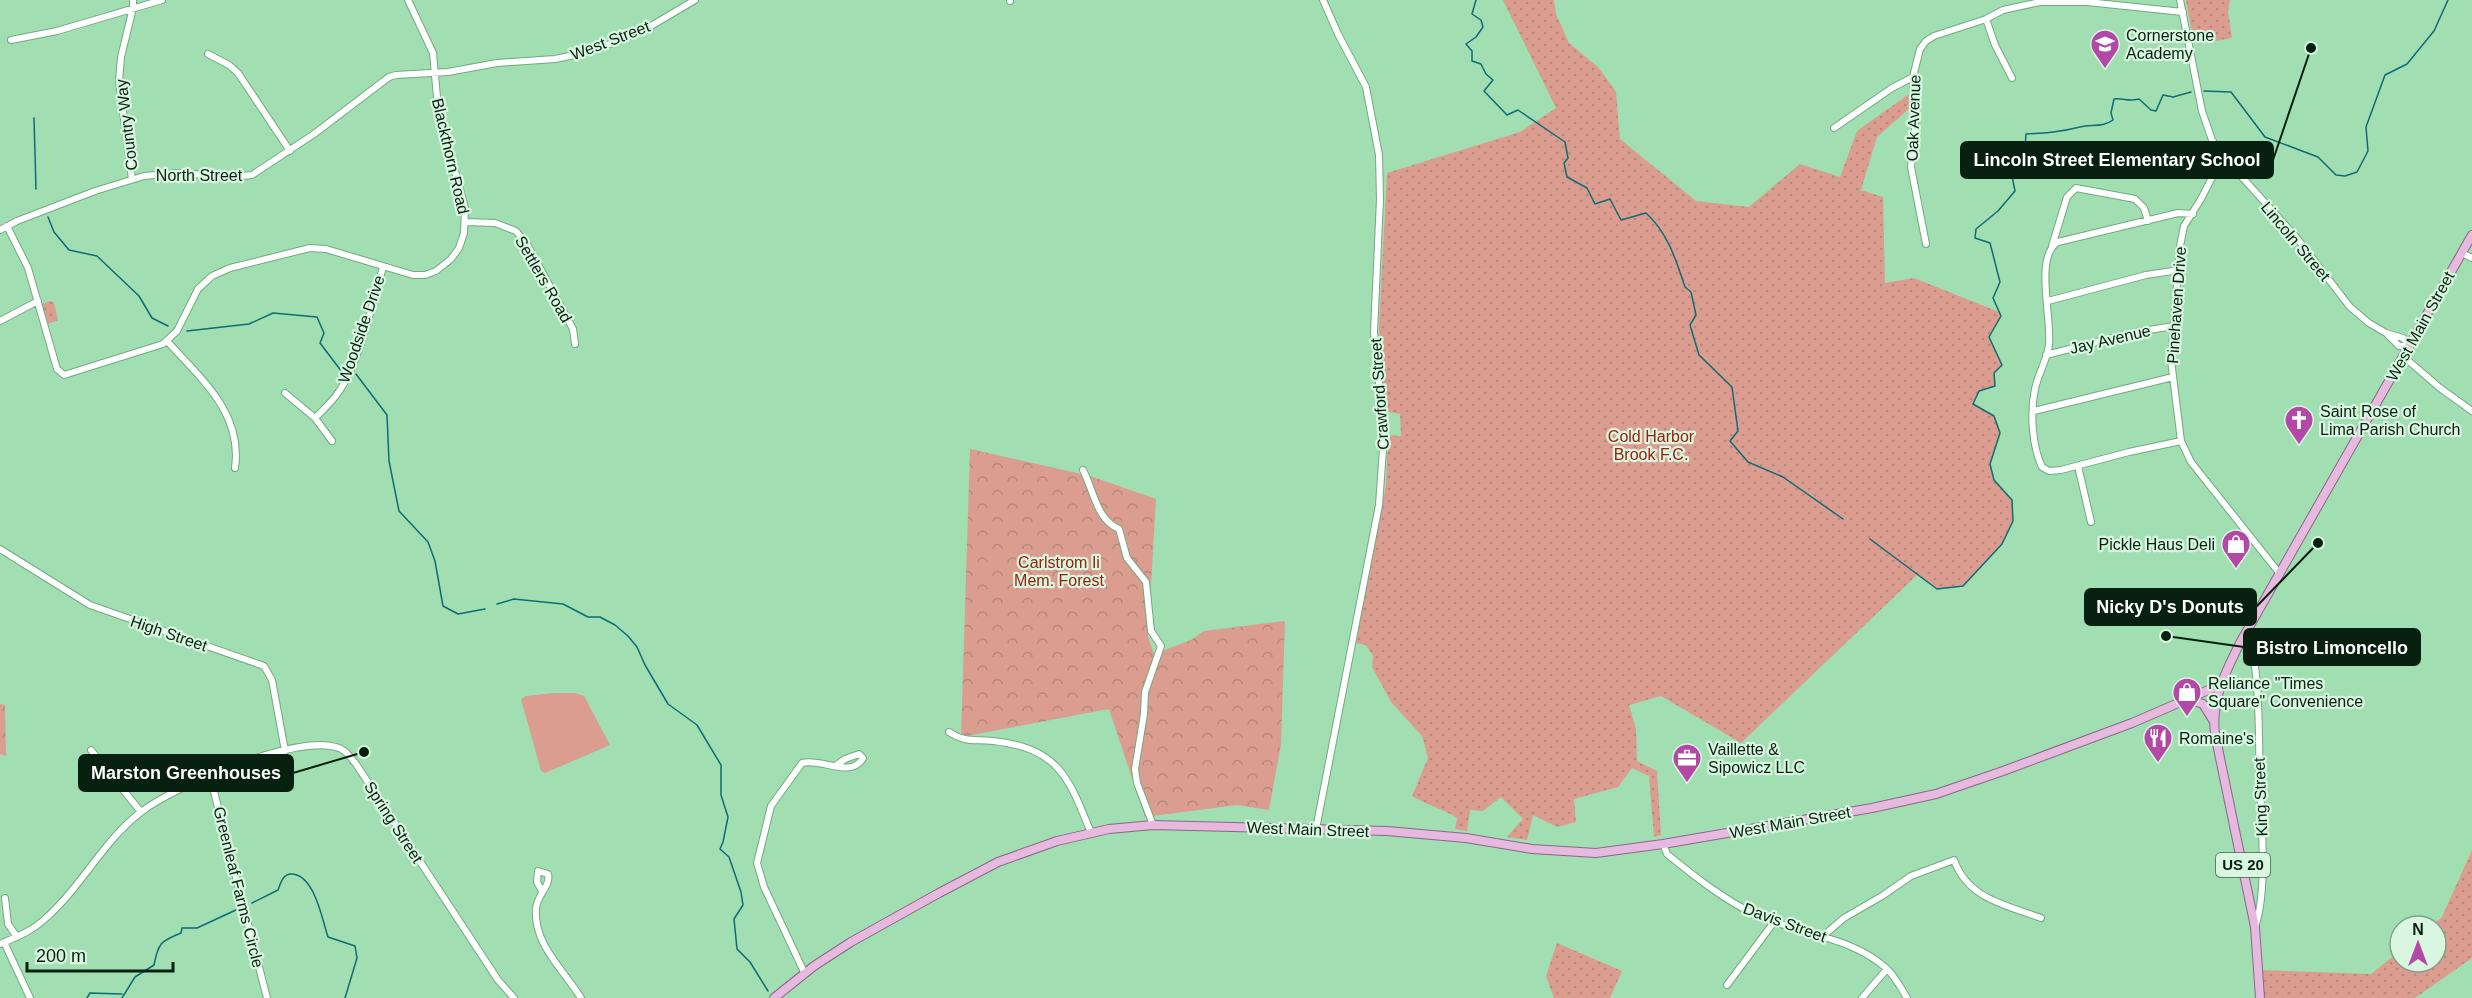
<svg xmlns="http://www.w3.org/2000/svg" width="2472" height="998" font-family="Helvetica,sans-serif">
<defs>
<pattern id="green-dots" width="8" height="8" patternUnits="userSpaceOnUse" patternTransform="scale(1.5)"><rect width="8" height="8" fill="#db9d8f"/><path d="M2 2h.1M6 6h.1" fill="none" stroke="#ba877a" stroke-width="1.8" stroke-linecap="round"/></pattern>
<pattern id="forest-crowns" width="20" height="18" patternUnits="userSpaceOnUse" patternTransform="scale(1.5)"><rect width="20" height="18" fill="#db9d8f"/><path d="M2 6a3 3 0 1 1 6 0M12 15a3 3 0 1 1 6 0" fill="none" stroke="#ba877a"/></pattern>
</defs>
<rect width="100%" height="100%" fill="#a1deb1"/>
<path fill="url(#green-dots)" d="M1503,0H1554L1556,14L1569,43L1599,68L1616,92L1620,139L1696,201L1749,207L1800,164L1840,177L1857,131L1909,94L1910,108L1877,137L1861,190L1883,197L1885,283L1914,278L1999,312L2001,316L1989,337L2002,365L1994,373L1995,386L1979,391L1973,404L1994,416L2000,433L1990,464L1994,480L2012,500L2013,521L2002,544L1963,586L1937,589L1917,575L1741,743L1661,696L1629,705L1636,729L1637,761L1657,771L1661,835L1654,837L1649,776L1632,768L1618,787L1574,799L1576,822L1557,827L1533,815L1527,840L1507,837L1523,819L1501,797L1483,811L1470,810L1467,831L1455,829L1457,818C1443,809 1427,805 1412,796L1428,758L1422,736L1391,702L1372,667L1373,656L1366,645L1356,643L1386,485L1388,435L1401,436L1400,414L1384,411L1379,328L1387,173L1520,132L1556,108Z
M2186,0H2230L2228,11L2232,38L2198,44L2193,39Z
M51,301L54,303L58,320L48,324L42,304Z
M2472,850V958L2415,998H2260V970L2371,974L2400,951V962H2436V926H2431L2442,917Z
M1557,943L1622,971L1610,998H1554L1546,976Z"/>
<path fill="url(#forest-crowns)" d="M970,449L1090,476L1156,499L1148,637L1154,654L1191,640L1204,631L1285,621L1281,744L1269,810L1237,805L1145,817L1109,709L961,737Z
M0,704L5,705L6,756L0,754Z"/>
<path fill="#db9d8f" d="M553,693H575L584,696L610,745L545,773L541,771L521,699L526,696Z"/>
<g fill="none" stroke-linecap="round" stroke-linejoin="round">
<path stroke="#0f6c76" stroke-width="1.5" d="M1476,0L1472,14L1481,20L1483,27L1476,37L1466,44L1472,51V61L1481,64L1486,74L1493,80L1484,91L1507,115L1518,110L1565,142L1568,158L1564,163L1567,177L1587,188L1595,204L1610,199L1621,220L1646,213C1668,233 1676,260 1685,287L1691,292L1696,315L1690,325L1699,355L1732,387L1738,431L1730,441L1748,462L1783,477L1843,519
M2204,91L2231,92L2265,137L2318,157L2336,175L2345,176L2357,172L2368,151L2366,127L2385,75L2407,64L2434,31L2448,0
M34,118L36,189
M48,217L54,232L69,250L97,256L139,296L152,318L168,326
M187,331L249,324L273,313L317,317L324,333L320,343L342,372
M356,374L387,415L389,461L399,511L428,542L435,561L443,606L458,614L485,609
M1870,539L1937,589L1963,586L2002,544L2013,521L2012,500L1994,480L1990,464L2000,433L1994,416L1973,404L1979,391L1995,386L1994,373L2002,365L1989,337L2001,316L1993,298L2000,282L1990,243L1975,238L1976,229L1998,211L2015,191L2008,156L2017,148L2025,149L2026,134C2047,133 2060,132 2080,127C2092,124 2102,128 2113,120L2111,113L2114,99C2125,98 2127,102 2139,99L2151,110L2156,111L2163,95L2173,97L2191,92
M497,604L514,599L563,604L588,617H600L615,625L628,636L637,647L645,665L668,704L697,725L721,765V795L728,817L723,842L720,849L729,857L741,892L743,905L734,919L737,949L750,962L768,991
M252,903L278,890C281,882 283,873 293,874C315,877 322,919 328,937L355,946L357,958L345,998
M87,998L90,993L122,994
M122,998L135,977L154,965C158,943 161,941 181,933L182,928H197L238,909"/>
<g stroke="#71ab81" stroke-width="8">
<path id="minor" d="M1010,0V1
M2180,0L2202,111L2212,140L2223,156L2296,237L2350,307L2369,323L2386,333L2403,338L2410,346
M1986,19L1995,45L2012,78
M11,40L57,31L162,0
M208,54L229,65L238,73L290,151
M1834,128L1892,88L1913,77
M2223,156L2201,199L2184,226L2180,246L2171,360L2181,441L2191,462L2280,574
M132,179L119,81L121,57L133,8V0
M465,222L495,223L516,231L528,246L573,329L575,344
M7,226L28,268L57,369L64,375L163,344L177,331L198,289L212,276L230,268L310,248L326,249L413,275H425L436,271L451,259L459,248L464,233L465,208L438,108L433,53L408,0
M0,230L17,221L95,191L144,176L179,173L231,177L252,175L314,134L389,77L396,75L448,72L497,63L555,59L579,54L619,41L651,26L695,0
M1926,244L1911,167L1915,133L1913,77L1920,49L1926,41L1934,36L1986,19L2003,10L2040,2H2087L2183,12
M2052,246L2067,197L2076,188L2135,199L2144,208L2148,221
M2462,253L2472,258
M2048,301L2146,275L2179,270
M0,321L38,301
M2387,334L2399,346H2410
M167,341C201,379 243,413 235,468
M2046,355L2136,332L2174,326
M2404,357L2440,388L2472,411
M285,393L315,418L332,441
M2034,411L2173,377
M315,418C324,409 333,401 340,390C359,361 373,302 383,267
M2181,441L2129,452L2061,470L2049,471L2042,467C2032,446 2030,412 2035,389C2038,374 2047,360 2049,345C2052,318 2034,256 2058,242L2178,213L2193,214
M2078,466L2091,522
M1083,470C1094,491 1096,519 1119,529L1127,558L1146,582L1151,631L1161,646L1145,692L1144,714L1135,769L1137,783L1153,825
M0,549L90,605L264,666L272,680L285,751
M2248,630C2261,678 2258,731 2260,781C2261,820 2268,891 2255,927
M949,732C966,743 974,739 993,741C1059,748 1069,778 1091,833
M91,750L141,812
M210,776L267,998
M1316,829L1379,505L1384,435L1374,332L1380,199L1379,155L1366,87L1338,34L1323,0
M1663,844L1667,854C1694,876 1723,899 1754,914C1797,934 1850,936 1886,968C1895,976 1901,988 1907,998
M542,891L537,882L538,871L548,874C551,886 537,895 536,908C533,944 563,969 581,998
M5,898L8,924L17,937
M1823,936L1844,918L1882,896L1911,876L1954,860C1968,899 2006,905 2041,918
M4,942L30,998
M0,944C17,937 34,930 47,917C82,886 103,841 141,812C175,786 294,735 336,747C345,749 350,757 356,764L498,980L514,998
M805,974L764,887L757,863L771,806L802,763C823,758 851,779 863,758L859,754L845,759L835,766
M1727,985L1774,922
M1862,998L1887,969"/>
</g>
<g stroke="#8e6589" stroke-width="10">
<path id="major" d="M2187,699L2203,704L2213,720
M774,998L814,966L851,942L939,893L998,862L1057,841L1109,829L1153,825L1387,831L1466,838L1532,849L1596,853L1663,844L1872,808L1936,794L2003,771L2132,723L2220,685
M2260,998L2255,927L2215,734C2211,700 2225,673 2240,643L2472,235"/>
</g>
<use href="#minor" stroke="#fff" stroke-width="6"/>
<use href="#major" stroke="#e6b9df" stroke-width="8"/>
</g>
<defs>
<g id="school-pin" transform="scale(1.5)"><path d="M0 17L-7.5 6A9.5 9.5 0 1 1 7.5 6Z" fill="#b448a7" stroke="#d9f6e0"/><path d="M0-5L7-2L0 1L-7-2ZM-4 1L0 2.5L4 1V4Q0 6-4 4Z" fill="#fff"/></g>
<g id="church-pin" transform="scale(1.5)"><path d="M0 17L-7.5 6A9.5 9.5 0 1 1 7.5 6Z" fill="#b448a7" stroke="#d9f6e0"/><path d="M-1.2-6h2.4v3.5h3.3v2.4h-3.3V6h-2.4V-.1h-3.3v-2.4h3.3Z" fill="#fff"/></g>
<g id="shop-pin" transform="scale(1.5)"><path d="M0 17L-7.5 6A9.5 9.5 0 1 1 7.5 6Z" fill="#b448a7" stroke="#d9f6e0"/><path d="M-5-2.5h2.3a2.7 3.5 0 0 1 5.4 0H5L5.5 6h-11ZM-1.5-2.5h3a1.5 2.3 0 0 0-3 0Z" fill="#fff"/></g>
<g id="restaurant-pin" transform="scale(1.5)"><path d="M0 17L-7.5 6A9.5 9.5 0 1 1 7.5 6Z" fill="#b448a7" stroke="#d9f6e0"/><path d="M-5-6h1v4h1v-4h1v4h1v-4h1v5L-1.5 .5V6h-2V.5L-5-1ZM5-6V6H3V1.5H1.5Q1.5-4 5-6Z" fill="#fff"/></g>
<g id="office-pin" transform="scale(1.5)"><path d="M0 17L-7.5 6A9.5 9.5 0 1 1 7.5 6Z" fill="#b448a7" stroke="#d9f6e0"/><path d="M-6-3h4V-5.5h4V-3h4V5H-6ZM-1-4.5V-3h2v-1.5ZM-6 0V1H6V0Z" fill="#fff"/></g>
</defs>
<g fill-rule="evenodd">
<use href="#school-pin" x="2105" y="44"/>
<use href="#church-pin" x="2299" y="420"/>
<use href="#shop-pin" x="2236" y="544"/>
<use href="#shop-pin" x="2187" y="692"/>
<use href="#restaurant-pin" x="2158" y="738"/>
<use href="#office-pin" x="1687" y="758"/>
</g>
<g text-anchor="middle" stroke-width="4.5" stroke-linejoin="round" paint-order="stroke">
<rect fill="#d9f6e0" stroke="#47604e" stroke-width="1.5" x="2216" y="853" width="54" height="24" rx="4.5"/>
<g font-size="15" font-weight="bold" fill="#082010">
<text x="2243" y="870">US 20</text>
</g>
<g font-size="16" fill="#082010" stroke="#d9f6e0" text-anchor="start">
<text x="2126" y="41">Cornerstone<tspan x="2126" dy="18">Academy</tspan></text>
<text x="2320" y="417">Saint Rose of<tspan x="2320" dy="18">Lima Parish Church</tspan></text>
<text x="2215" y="550" text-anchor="end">Pickle Haus Deli</text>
<text x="2208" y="689">Reliance "Times<tspan x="2208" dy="18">Square" Convenience</tspan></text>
<text x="2179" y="744">Romaine's</text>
<text x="1708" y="755">Vaillette &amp;<tspan x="1708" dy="18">Sipowicz LLC</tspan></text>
</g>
<g font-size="16" fill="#082010" stroke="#d9f6e0">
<text transform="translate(610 40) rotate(-21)" y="6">West Street</text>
<text transform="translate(1913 118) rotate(-88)" y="6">Oak Avenue</text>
<text transform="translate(126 125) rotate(-97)" y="6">Country Way</text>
<text transform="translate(451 156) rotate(77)" y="6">Blackthorn Road</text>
<text x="199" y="181">North Street</text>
<text transform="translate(2296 241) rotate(50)" y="6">Lincoln Street</text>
<text transform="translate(544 279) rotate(60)" y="6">Settlers Road</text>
<text transform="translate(2176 305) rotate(-86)" y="6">Pinehaven Drive</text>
<text transform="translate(2420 326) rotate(-61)" y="6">West Main Street</text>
<text transform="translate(361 329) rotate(-71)" y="6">Woodside Drive</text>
<text transform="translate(2110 339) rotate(-13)" y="6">Jay Avenue</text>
<text transform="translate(1379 394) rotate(-94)" y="6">Crawford Street</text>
<text transform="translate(169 633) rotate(19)" y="6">High Street</text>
<text transform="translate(2260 797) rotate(-92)" y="6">King Street</text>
<text transform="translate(394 822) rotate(57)" y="6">Spring Street</text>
<text transform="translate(1790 822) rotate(-10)" y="6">West Main Street</text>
<text transform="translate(1308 829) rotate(2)" y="6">West Main Street</text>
<text transform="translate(239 887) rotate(76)" y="6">Greenleaf Farms Circle</text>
<text transform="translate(1785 922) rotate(20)" y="6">Davis Street</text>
</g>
<g font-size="16" fill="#96220c" stroke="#d9f6e0">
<text x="1651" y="442">Cold Harbor<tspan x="1651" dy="18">Brook F.C.</tspan></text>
<text x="1059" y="568">Carlstrom Ii<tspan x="1059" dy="18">Mem. Forest</tspan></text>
</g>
</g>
<path fill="none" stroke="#082010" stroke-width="2" d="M2311 48L2273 160M2318 543L2256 607M2166 636L2244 647M364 752L293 773"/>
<g fill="#082010" stroke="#d9f6e0" stroke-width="2">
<circle cx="2311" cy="48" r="6"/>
<circle cx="2318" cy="543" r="6"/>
<circle cx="2166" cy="636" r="6"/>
<circle cx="364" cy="752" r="6"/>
</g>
<g fill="#082010" stroke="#082010" stroke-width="2">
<rect x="1961" y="142" width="312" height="36" rx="6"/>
<rect x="2085" y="589" width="171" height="36" rx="6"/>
<rect x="2244" y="629" width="176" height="36" rx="6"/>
<rect x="79" y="755" width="214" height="36" rx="6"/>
</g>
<g font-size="18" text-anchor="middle" font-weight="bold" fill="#fff">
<text x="2117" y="166">Lincoln Street Elementary School</text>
<text x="2170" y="613">Nicky D's Donuts</text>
<text x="2332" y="654">Bistro Limoncello</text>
<text x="186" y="779">Marston Greenhouses</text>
</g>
<g transform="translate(2418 944)"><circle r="28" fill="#d9f6e0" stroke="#85a08d" stroke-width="1.5"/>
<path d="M0-4.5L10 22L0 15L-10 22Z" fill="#b448a7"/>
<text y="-9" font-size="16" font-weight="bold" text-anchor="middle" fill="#082010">N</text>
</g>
<path d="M27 962v9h146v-9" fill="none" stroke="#082010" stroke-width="3"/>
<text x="36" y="962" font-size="18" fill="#082010" stroke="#d9f6e0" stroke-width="4.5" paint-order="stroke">200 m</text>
</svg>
